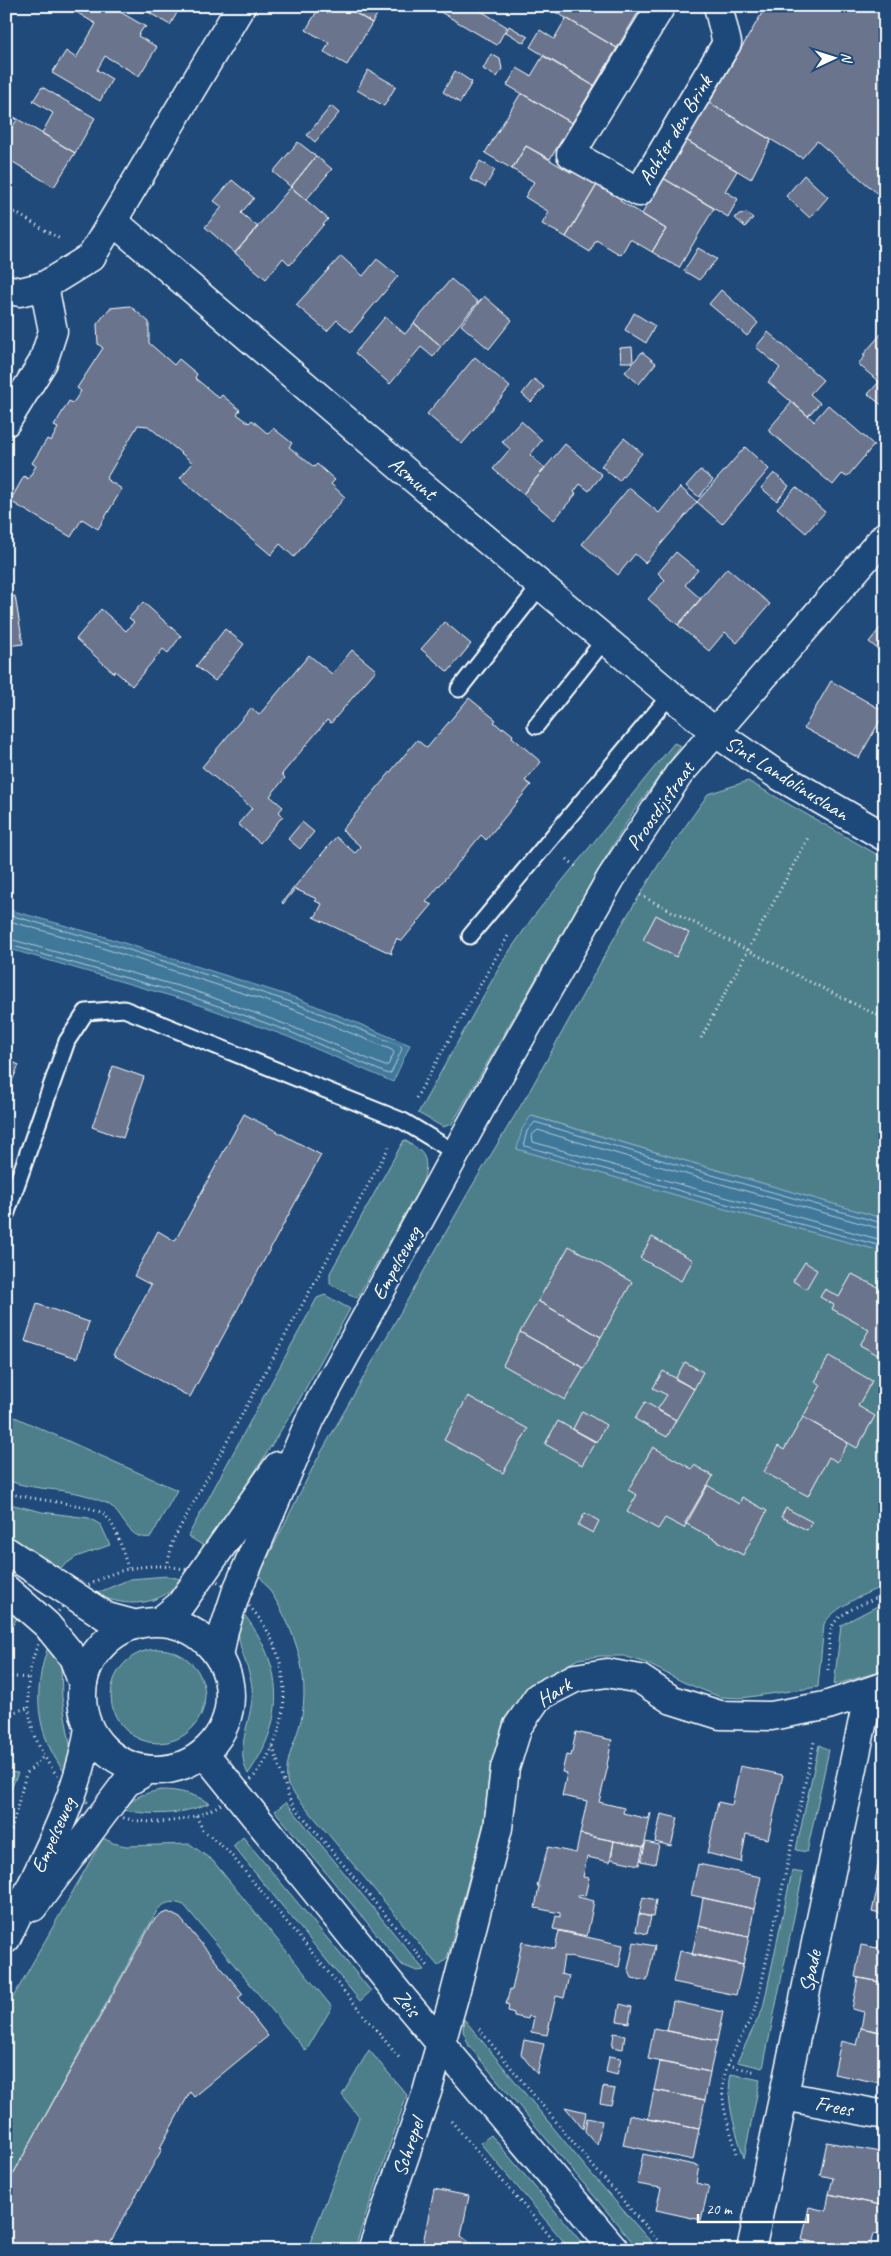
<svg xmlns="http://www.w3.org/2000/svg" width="891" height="2256" font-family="Caveat,sans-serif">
<rect width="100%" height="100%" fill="#1f4a7a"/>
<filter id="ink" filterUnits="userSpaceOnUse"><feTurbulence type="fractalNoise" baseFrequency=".02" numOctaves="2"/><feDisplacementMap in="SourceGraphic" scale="10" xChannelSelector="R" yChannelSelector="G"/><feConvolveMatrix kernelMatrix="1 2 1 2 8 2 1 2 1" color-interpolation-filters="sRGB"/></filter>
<g filter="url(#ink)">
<path fill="#4e7f8a" stroke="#a6bfc4" d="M674,743L681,746L632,814L610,850L452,1124L443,1127L418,1113L504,959L533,917Z
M748,781L885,859V1219L532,1116L517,1149L714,1206L885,1252V1586C867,1592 833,1608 824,1624L818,1687L742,1698L720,1697L683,1682L646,1663L624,1656H600L578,1659L529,1687L504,1719L490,1769L483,1826L447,1959L438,1966L288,1786C282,1761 298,1739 302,1715C311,1665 288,1614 259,1575L314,1465L472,1186L529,1092L622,924L659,864L708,794Z
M404,1140C426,1152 430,1159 422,1184L357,1298L330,1284V1273Z
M325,1295L350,1309L293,1411L207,1548L188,1536L317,1298Z
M6,1413L177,1490L151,1537C129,1541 125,1518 111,1506C109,1504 104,1502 101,1501C74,1487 36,1492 6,1480Z
M6,1503L42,1512L89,1518L101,1525L110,1545L76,1557L59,1569L6,1535Z
M167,1576L185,1580C157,1606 129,1609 95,1594L130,1579Z
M6,1602L20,1613L10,1630L6,1652Z
M885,1602V1670L834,1685L841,1625Z
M243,1613C284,1665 287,1719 248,1774C233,1746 255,1717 252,1687C249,1662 230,1638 243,1613Z
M49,1644L57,1653L61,1665L62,1698L71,1750L66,1774C35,1734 32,1691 49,1644Z
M111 1696a47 47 0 1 1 94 0a47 47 0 1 1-94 0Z
M819,1745L829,1750L807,1852L796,1850Z
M6,1772L18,1773L6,1801Z
M161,1790C180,1790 193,1794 210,1803C180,1815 155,1816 124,1810C135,1795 143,1794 161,1790Z
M286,1802L424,1970L417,1971L402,1965L275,1811Z
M243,1837L371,1991L360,2001L233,1846Z
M103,1838L113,1843L126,1846L190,1844L213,1861L332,2007L306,2051L184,1905C173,1901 167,1901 158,1909L6,2187V2010Z
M792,1871L803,1873L763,2068L737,2062L763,2008Z
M464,2019L588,2170L658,2250H639L469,2046L463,2031Z
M369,2050L407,2095L354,2250H307L359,2117L342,2095Z
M731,2074L760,2080L744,2158C736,2131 725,2102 731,2074Z
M491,2135L588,2250H571L480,2143Z"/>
<path fill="#40789a" stroke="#8caec2" d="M6,909L99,935L299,999L410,1045L393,1082L286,1036L188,1001L6,948Z
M531,1116L885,1219V1252L714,1206L517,1149L522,1129Z"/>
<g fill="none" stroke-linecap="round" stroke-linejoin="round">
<path stroke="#b3c9d7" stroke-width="1" d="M6,914L98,940L297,1004L401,1046L402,1049L391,1073L388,1074L288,1031L190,996L6,944
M6,920L96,946L295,1010L392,1050L394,1053L388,1065L385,1066L290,1026L192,990L6,938
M885,1224L691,1169L535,1122L527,1131L524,1143L525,1146L715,1201L885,1247
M885,1230L689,1175L538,1130L532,1135L533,1142L717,1195L885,1241"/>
</g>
<path fill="#6b748d" stroke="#fff" d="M66,6H110L146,27L143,28L138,36L157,47L139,76L105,56L97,70L112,79L100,101L52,73L66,51L76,58L96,24Z
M138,6H181L170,25Z
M320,6H344L372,23L347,65L324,52L329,43L306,30Z
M344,6H382L372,23Z
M439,6H473L507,27L497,45L437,10Z
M554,6H632L639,11L617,48L552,10Z
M755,6H885V200L817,141L802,158L709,103L762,13L754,8Z
M566,18L617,48L594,86L530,47L540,30L554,39Z
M509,26L528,37L524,43L506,32Z
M491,54L500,59L502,69L497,77L483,69Z
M543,56L594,86L572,123L507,85L517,68L531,76Z
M368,70L396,86L384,106L357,90Z
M455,71L472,82L460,103L443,92Z
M42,87L95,118L75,153L42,133L53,113L33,101Z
M521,93L572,123L550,159L526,146L512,169L485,153Z
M709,103L771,140L751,179L686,140Z
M331,106L339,113L315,142L307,135Z
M9,114L75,153L54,187L8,159L6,163V128L10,130L17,120Z
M686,140L737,171L725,191L738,199L728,217L663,178Z
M298,142L316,156L291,187L273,172Z
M526,146L572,173L578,164L601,178L566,237L542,224L549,212L525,197L534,182L512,169Z
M316,156L332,169L306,200L291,187Z
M480,161L495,170L485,187L470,179Z
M804,175L828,197L810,218L786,196Z
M601,178L625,193L620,201L666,229L652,252L630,239L621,255L596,240L590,252L566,237Z
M663,178L714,208L679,268L652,252L666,229L642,214Z
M232,180L254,198L241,213L258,227L235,253L205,227L222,207L214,201Z
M291,187L328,219L290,265L283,258L266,279L235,253Z
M747,213L753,218L745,227L735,218L739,214Z
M698,248L717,259L699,280L684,271Z
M341,256L363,276L377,259L398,276L351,332L337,320L327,331L296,305Z
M451,279L478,302L441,346L414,323Z
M721,290L758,323L747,336L709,304Z
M484,296L512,320L489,349L461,325Z
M130,306L149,322V343L174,365L179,359L197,374L195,378L219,398L222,395L240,410L237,414L249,423L252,420L268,434L273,428L292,443L289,447L314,467L317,464L335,480L331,484L345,497L294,557L280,544L271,555L180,478L193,463L148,426L138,425L106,479L122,489L98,529L82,519L71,537L10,501L24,476L28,479L36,466L32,463L47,439L51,441L58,428L54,426L69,401L73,403L81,391L77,388L103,348L98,344L97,324L110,308Z
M634,313L655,326L646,343L625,330Z
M385,317L405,334L414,323L441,346L433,357L421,347L390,384L355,353Z
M768,332L823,380L810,394L820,403L808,416L768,382L780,368L756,347Z
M881,334L885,337V408L868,394L879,382L858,364L865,356L863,355Z
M632,347L633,362H621L620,348Z
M642,352L656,363L639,384L625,372Z
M475,357L510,387L462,444L427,414Z
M534,379L544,387L531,402L522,394Z
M792,402L814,421L828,405L874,445L847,477L842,474L833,485L768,430Z
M521,421L542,440L530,455L545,468L523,494L493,469L510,449L502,442Z
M624,438L642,453L619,481L601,466Z
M565,444L602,475L589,491L580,484L574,492L576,494L554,520L523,494Z
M745,447L769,469L722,524L697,502Z
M700,470L713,480L699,497L686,486Z
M774,473L789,486L777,501L761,488Z
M680,487L697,502L645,563L635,554L618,575L582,544L629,488L659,513Z
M796,487L825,512L806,533L777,508Z
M676,552L698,570L685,585L701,599L678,625L648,599L665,580L658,573Z
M727,568L770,604L737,643L725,632L709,651L678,625Z
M15,596L23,644L6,646V597Z
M143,602L181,636L168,653L163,649L132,686L115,671L114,673L76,639L101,609L126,631L134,622L129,618Z
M445,622L471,644L448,672L421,649Z
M885,622V655L869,642Z
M225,629L244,644L215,681L196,666Z
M352,650L376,670L331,723L327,720L282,774L285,778L270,796L283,807L279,812L283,816L260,843L238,824L252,808L202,767L251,708L259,715L309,655L332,674Z
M831,681L885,712L859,758L804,728Z
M469,698L496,720L494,722L502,729L503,727L513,735L512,737L541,762L525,781L531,785L486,840L481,835L426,902L432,905L401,942L397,938L391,951L392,954L313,917L316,916L322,904L315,901L317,899L295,889L283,904L282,902L336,837L355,853L361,847L342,830L417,740L427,748Z
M302,822L314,832L300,849L288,839Z
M656,915L689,933L676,957L643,940Z
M8,1060L19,1065L13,1079L6,1077Z
M113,1066L144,1077L123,1138L92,1127Z
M6,1077L13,1079L7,1094H6Z
M244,1114L321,1155L190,1397L113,1355L151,1285L134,1276L158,1231L175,1241Z
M652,1237L693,1260L681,1281L640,1258Z
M569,1246L632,1282L601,1337L538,1301Z
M805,1262L817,1270L806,1289L793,1281Z
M852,1274L885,1291V1359L860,1345L869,1330L832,1309L834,1305L820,1297L825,1289L839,1297Z
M538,1301L601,1337L584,1368L520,1332Z
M37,1304L89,1322L77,1358L25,1341Z
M520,1332L584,1368L565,1400L503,1365Z
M829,1356L872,1381L858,1406L875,1416L857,1448L803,1417L821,1385L815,1382Z
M685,1362L703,1372L694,1389L675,1379Z
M663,1371L694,1389L676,1420L657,1410L667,1395L653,1388Z
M468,1396L528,1429L503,1473L444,1440Z
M645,1402L676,1420L667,1437L635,1419Z
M582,1411L606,1425L597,1442L573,1429Z
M803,1417L848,1443L837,1462L829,1457L808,1496L764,1472L778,1446L784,1450Z
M558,1421L595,1442L582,1465L545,1444Z
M653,1447L692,1469L694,1465L713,1476L684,1528L665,1518L658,1529L627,1512L637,1495L628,1490Z
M707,1485L739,1504L742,1497L767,1511L743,1555L685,1523Z
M786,1508L812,1522L807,1530L781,1517Z
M585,1513L599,1521L593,1533L578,1525Z
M576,1732L612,1740L607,1765L608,1766L599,1802L624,1808L623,1813L648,1819L650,1813H651L644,1847L580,1834L587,1801L562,1796L567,1773L562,1772L566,1755L571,1756Z
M740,1766L783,1775L768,1839L746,1834L741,1862L707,1853L718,1802L732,1805Z
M661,1814L678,1818L671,1846L655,1842Z
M580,1834L614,1841L610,1862L587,1857L583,1877L589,1878L585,1896L579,1895L578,1897L594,1901L587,1936L553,1929L556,1916L560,1917V1913L535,1908L539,1886H537L548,1847L576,1853Z
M614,1841L643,1847L639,1865L611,1859Z
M646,1842L659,1845L655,1864L641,1861Z
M882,1848L885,1849V1882L875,1880Z
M698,1864L761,1877L754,1909L691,1895Z
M879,1881L885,1882V1933L881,1932L884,1915L872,1912Z
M643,1897L656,1900L653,1917L639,1914Z
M703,1898L754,1909L749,1937L698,1926Z
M168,1912L180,1918L243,1994L238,1998L268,2036L194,2097L190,2092L160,2148L162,2149L106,2250H6V2187L153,1921L159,1915Z
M639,1914L651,1917L647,1934L636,1931Z
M698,1926L749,1937L743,1965L692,1955Z
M559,1931L623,1945L619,1967L564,1956L561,1974L569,1976L564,1998L556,1996L547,2035L531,2032L534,2017L529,2016L528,2019L514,2016V2013L508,2011L509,2005L506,2004L510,1989L512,1990L522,1942L555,1949Z
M881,1932L885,1933V1983L855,1977L861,1945L878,1948Z
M634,1942L655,1946L647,1981L632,1978L628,1969Z
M680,1951L743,1965L736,1995L673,1982Z
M858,1978L885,1983V2033L861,2028L864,2012L852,2009Z
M673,2001L723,2012L717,2041L667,2031Z
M620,2004L632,2007L629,2023L617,2021Z
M654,2028L717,2041L710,2072L648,2059Z
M861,2028L885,2033V2084L834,2074L841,2041L857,2045Z
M614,2033L625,2035L623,2049L612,2047Z
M524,2040L544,2044L537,2074L521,2054Z
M609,2056L621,2058L617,2075L606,2072Z
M660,2062L710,2072L705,2100L654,2090Z
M603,2087L615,2089L611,2105L600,2103Z
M654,2090L705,2100L699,2129L648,2119Z
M565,2107L586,2112L583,2129Z
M629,2115L699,2129L693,2160L623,2145Z
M587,2118L602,2121L597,2145L585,2131Z
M827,2142L885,2153V2206L829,2194L833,2178L820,2175Z
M643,2154L699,2166L696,2183L709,2186L701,2220L656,2210L661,2188L637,2184Z
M434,2189L469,2196L461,2236L480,2250H433L422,2248Z
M829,2194L885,2206L879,2235L873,2234L869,2250H850L802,2240L809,2207L826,2211Z
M806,2241L850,2250H804Z"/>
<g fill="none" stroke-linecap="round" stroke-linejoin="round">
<g stroke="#fff" stroke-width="19">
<path id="lane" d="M459,689L541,585
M536,726L605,639
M470,936L671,694
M6,1215L67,1041L86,1012L124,1009L403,1121L456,1153"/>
</g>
<g stroke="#fff" stroke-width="31">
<path id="street" d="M661,6L571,154L639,192L727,43L718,6
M113,221L406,472L716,733L776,774L885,837
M6,289L20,292L44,286L91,257L241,6
M6,422L43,362L53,331L44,286
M160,1621L180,1605L278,1466
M219,1657L224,1630L236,1593L311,1418L480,1109L611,878L679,774L885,536
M204,1753L398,1993L615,2250
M784,2096L885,2115
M372,2250L427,2092L454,1997L498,1828L505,1768L518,1726L538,1697L575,1678L607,1673L640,1679L672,1700L720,1715L771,1716L825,1706L885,1686
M751,2250L869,1692"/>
</g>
<g stroke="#fff" stroke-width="31">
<path id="secondary" d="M6,1551L107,1617L133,1624
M6,1589L47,1625L73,1657L82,1681
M82 1696a74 74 0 1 1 148 0a74 74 0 1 1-148 0Z
M33,1907L126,1783L148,1770
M6,1939C37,1871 78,1802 89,1728"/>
</g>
<path stroke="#fff" stroke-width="3" stroke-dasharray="1 4" stroke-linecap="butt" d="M6,207L60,239
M567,859L578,868
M640,895L796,975L885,1019
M701,1038L809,836
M416,1098L508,936
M6,1492C29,1501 97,1503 107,1517C119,1533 122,1550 128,1568
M168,1562L173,1540L390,1145
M28 1694a128 128 0 1 1 256 0a128 128 0 1 1-256 0Z
M828,1670C829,1657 828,1643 831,1630C834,1613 870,1601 885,1594
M6,1676L28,1678
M6,1714L28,1708
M273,1747L290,1801L428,1966
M196,1816L203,1830L227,1850L401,2060
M6,1839L11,1831L26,1774L43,1757
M479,2029L592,2165L666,2250
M728,2065L756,2072
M451,2121L562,2250
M737,2153C731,2132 721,2108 723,2085C725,2059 748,2029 757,2004L814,1742"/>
<use href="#lane" stroke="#1f4a7a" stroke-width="15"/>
<use href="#street" stroke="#1f4a7a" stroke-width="28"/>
<use href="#secondary" stroke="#1f4a7a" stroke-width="28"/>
</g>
</g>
<g text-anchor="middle" stroke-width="4" stroke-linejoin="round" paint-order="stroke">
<g font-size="21" fill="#fff" stroke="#1f4a7a">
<text transform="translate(675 130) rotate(-59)" y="7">Achter den Brink</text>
<text transform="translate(413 478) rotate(40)" y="7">Asmunt</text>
<text transform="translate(787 778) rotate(32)" y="7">Sint Landolinuslaan</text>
<text transform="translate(660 806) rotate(-55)" y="7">Proosdijstraat</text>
<text transform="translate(396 1263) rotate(-61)" y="7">Empelseweg</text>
<text transform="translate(554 1692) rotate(-32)" y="7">Hark</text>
<text transform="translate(53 1835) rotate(-66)" y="7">Empelseweg</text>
<text transform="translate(810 1971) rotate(-78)" y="7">Spade</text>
<text transform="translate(407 2003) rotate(50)" y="7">Zeis</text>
<text transform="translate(834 2106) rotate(11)" y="7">Frees</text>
<text transform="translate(408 2147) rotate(-71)" y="7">Schrepel</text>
</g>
</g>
<rect width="891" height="2256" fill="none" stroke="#1f4a7a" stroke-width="25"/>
<rect x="12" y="12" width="866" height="2231" fill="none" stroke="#fff" stroke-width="2" filter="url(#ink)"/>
<g transform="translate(834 58) rotate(86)" stroke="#1f4a7a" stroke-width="4" paint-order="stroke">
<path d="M0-4L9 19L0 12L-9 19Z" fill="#ffffff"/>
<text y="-8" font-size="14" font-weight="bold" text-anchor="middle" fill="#ffffff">N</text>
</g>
<path d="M698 2214v8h110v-8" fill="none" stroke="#ffffff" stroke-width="2.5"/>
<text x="706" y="2214" font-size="15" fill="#ffffff" stroke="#1f4a7a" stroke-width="4" paint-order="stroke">20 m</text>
</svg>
